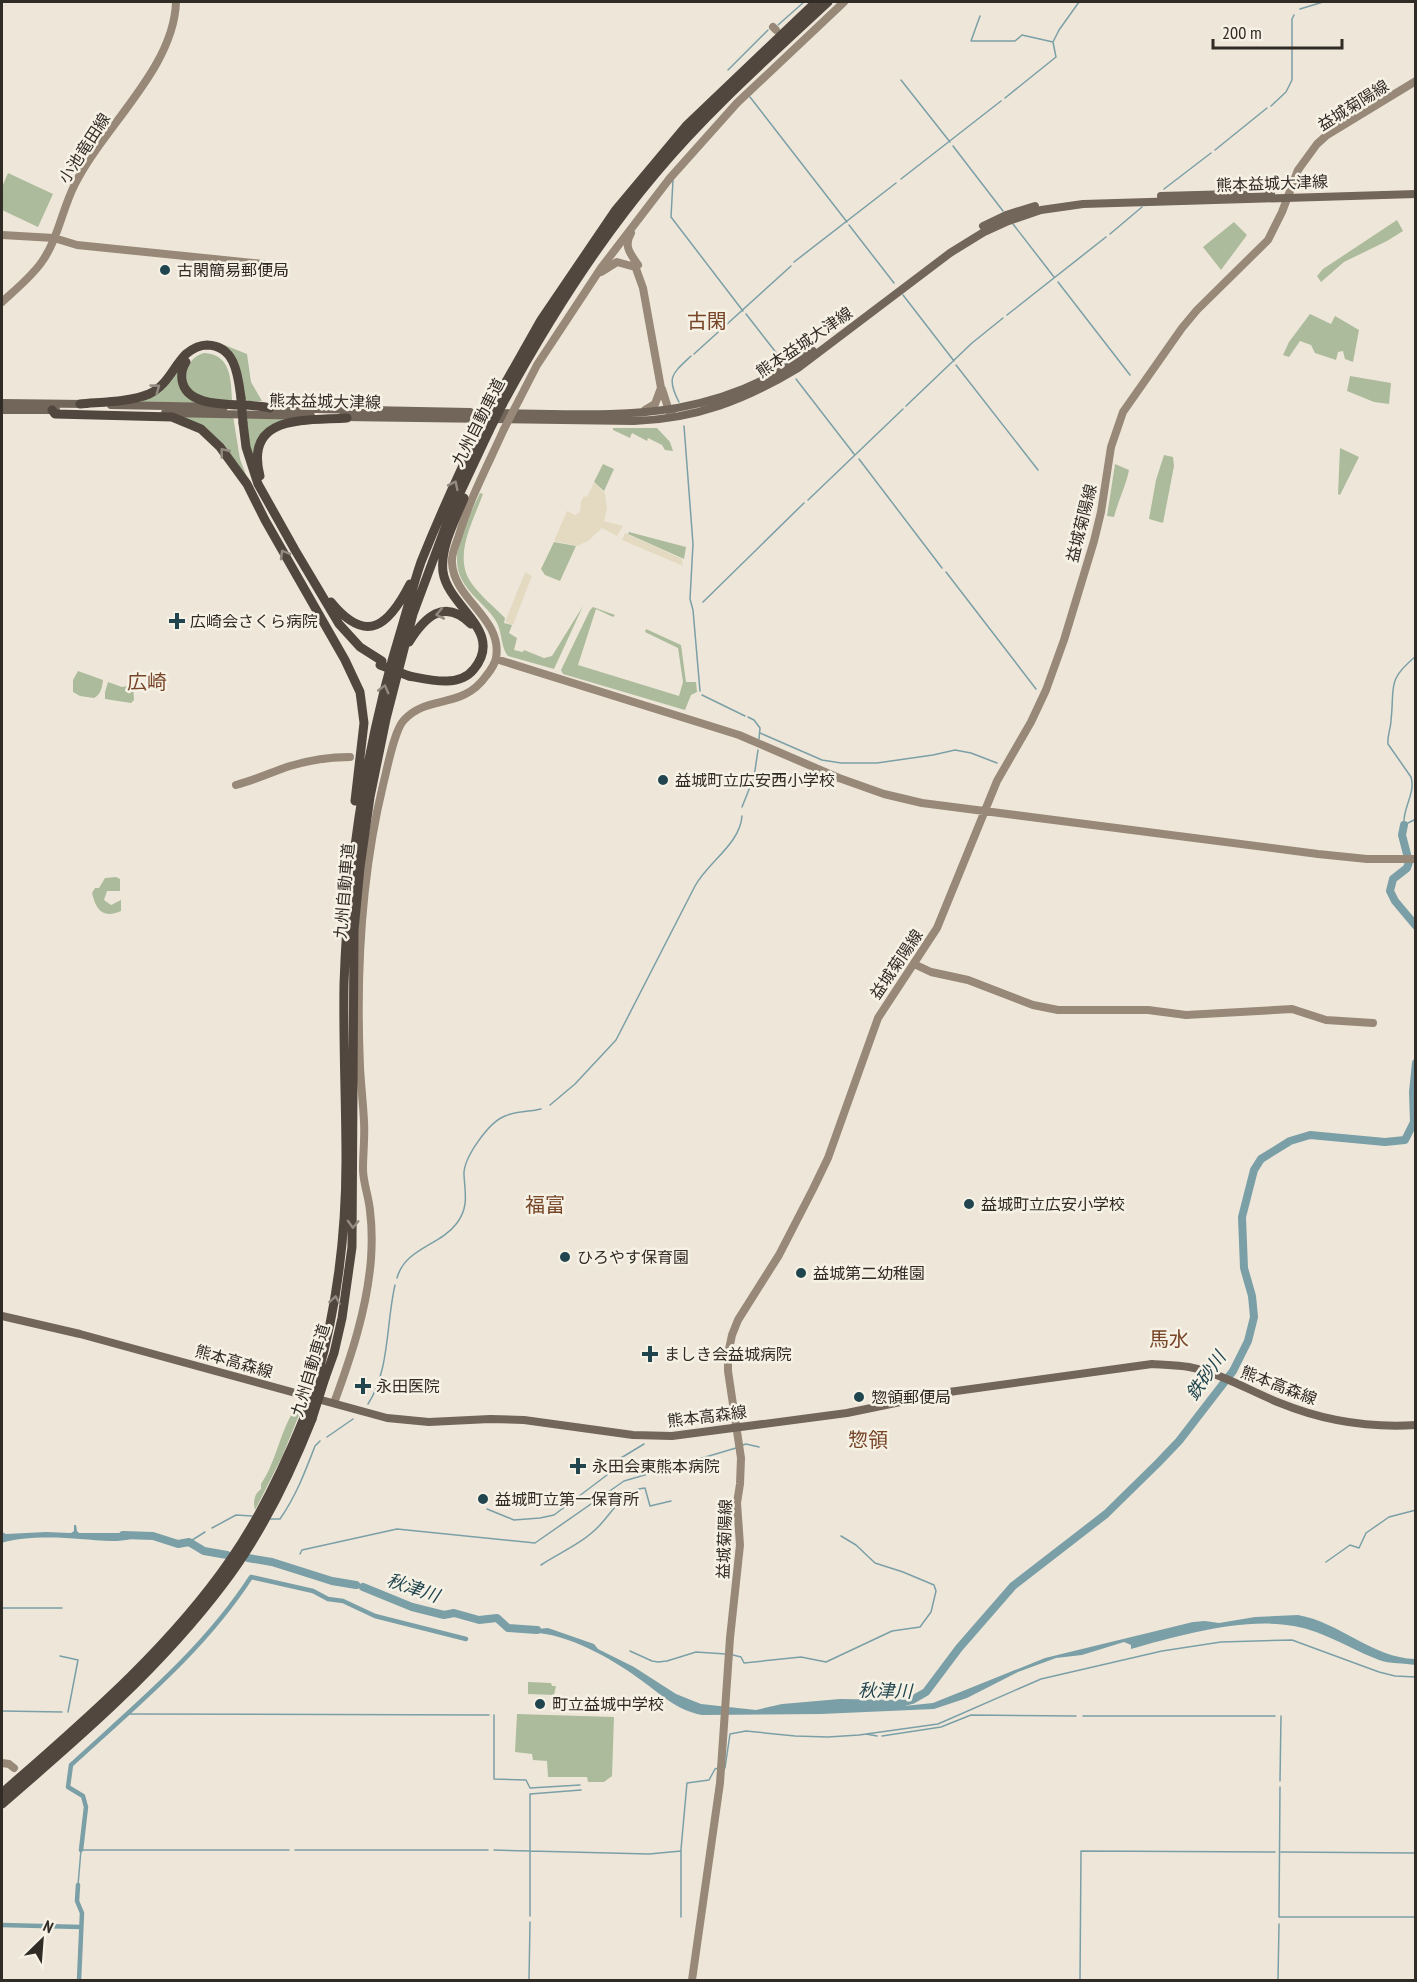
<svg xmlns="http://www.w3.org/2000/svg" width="1417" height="1982" font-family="'PT Sans Narrow','Noto Sans JP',sans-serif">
<rect width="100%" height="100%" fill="#eee7d9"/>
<path fill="#acbb9b" d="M8,173L53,194L38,227L2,210V187Z
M1397,220L1403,231L1387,241L1344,262L1321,282L1317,276L1323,269Z
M1234,222L1247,235L1221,270L1203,247Z
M1310,314L1331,324L1335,316L1359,330L1353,362L1345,359L1343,351L1338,352L1336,360L1315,353L1311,345L1300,341L1289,357L1283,355L1289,342Z
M205,341L217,342L247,354L251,382L262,401H243L239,364Z
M204,353C231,354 231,380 232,400C222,400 209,401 199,396C179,386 183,359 204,353Z
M181,367L197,403L142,402L141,399Z
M1350,376L1391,383L1389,404L1374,402L1347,391Z
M176,415L233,416L240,459L252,491L223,448Z
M243,416L295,417L257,440L252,463Z
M613,428H657L670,442L673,451L665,450L662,445L648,438L647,441L632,433L630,438L613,430Z
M1340,448L1359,457L1340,495L1338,494Z
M1164,455L1173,457L1174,466L1163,523L1149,519L1156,480Z
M603,464L614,469L604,491L594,482Z
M1115,464L1129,470C1126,486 1118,501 1114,517L1107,516Z
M480,493L483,494C473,522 452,557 472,584C481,596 494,607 505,618L504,623L512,625L509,633L517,638L514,650L523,652L524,650L544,658L552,656L583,606L554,669L508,656C500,646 503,630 494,618C485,605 470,595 462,580C447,552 469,518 480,493Z
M629,532L686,547L684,559L628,534Z
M554,542L576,546L560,581L545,575L541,569Z
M593,607L615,615L613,617L596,609L578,665L679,696L683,682L678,648L645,632L646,629L681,645L686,682H696L697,692L691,695L685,710L563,674L561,670L590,610Z
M78,671L103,680C102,688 101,694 94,698L80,696L73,692V680Z
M108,682L122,687L133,685L134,700L131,703L105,699V692Z
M116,877L120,879V891H107L104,900L111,905L121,900V911C103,919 96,910 92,893L95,888H99L105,878Z
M303,1405L282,1457L255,1510C253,1502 254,1494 261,1489V1484C277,1461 280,1429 297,1406Z
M528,1682L551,1683L552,1686H556L554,1695L528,1694Z
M517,1714L614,1717L612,1776L604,1782H588L587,1777H548L547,1761L533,1760L532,1754L515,1752Z"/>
<path fill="#e4dac2" d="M594,482L605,493L607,508L604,521L623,526L617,536L602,528L588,541L577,546L554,541L567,511L575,515L580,512L581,502L584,496L587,497Z
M625,533L682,559L683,566L622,540Z
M525,572L532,576L513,625L505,622Z"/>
<path fill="#7b9fa7" d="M2,1512V1532L6,1534L46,1532L71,1533L74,1531V1525H76L77,1531L79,1533H130L131,1539C115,1543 96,1540 80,1539C59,1537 21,1536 2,1543Z
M1298,1615C1339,1622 1373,1658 1415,1659L1416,1665C1404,1663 1389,1664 1379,1660C1358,1652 1338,1640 1316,1632C1262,1611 1185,1634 1131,1649V1645L1124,1642L1082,1655L1056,1658L1018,1672L967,1698L934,1709L821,1714L702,1715C675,1710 660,1693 638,1678C611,1658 561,1630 527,1633V1630L548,1628L594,1644L598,1649L634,1667L676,1694L701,1704L756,1710L782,1704L840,1699L902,1700L904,1706L933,1703L1045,1658L1193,1622L1205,1621L1219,1623L1255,1617Z"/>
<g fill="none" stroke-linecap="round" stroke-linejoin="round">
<path stroke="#7b9fa7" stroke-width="1.5" d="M1300,9L1323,2
M980,16L971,41H1015L1022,35L1053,42
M778,25L804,2
M728,70L768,30
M901,80L950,142
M750,97L847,222
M1005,98L1056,57L1053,42L1059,30L1079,2
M1271,106L1286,92L1292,80V19L1294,15
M953,146L1003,211
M1215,150L1267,108
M901,179L1001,101
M673,180L671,217L743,311
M1164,189L1211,153
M1013,224L1054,277
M849,225L894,283
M1110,234L1142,207
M794,262L896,183
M1058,282L1130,375
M903,295L954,361
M746,314L785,364
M1007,315L1106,237
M694,354L791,266
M956,365L1038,470
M796,379L854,454
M679,402C666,377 672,374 691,356
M906,406L972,343L1003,318
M684,426L693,544L690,599L693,610L700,691
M859,459L942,568
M808,500L903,409
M946,572L1036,689
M703,602L804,503
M1416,656C1386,681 1395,686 1391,720C1391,728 1387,736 1388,744L1411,777C1416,794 1402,808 1404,825L1416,819
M702,695L745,716
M748,717L754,720L760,728L759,739
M760,733L822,760L841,763H877L933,755L955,750L971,753L997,763
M742,807L754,777L758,750
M550,1105L575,1084L616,1040L695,886C708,862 740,844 742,816
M397,1278C405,1248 440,1246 457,1223C469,1207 465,1193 464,1175C463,1158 489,1122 505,1116C516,1111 529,1112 541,1109
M368,1404C390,1370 386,1323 395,1285
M327,1437L353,1419
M743,1445L746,1444L759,1447
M665,1469L736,1448
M487,1509L514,1520L540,1518L554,1515L611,1472V1464L644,1444
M270,1519H280C296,1496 305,1472 315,1446L320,1441
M212,1528L236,1515L252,1516
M189,1542L205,1532
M300,1554L302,1550L397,1529L535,1543L624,1481L662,1470
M1326,1562L1350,1545L1359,1548L1366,1533L1389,1517L1416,1510
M541,1565C561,1552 583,1543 599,1526C612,1513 624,1489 645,1488L650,1506L671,1501
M2,1608H62
M630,1651L652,1661L658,1662L667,1661L696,1652L726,1654
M733,1655L741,1657L744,1663L801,1657L826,1662L892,1631L920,1627L931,1612L936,1591L934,1585L903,1572L875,1563L856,1545L841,1536
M60,1656L78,1660L68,1712
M2,1711L62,1712
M128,1714L489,1715
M494,1715V1779L526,1780L530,1788L580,1785
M1083,1716H1275
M866,1734L877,1736
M882,1736L941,1727L971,1715L1076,1716
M723,1768H725L730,1734L746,1731L795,1736L828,1737L859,1735L938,1724L1041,1679L1162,1651L1221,1642L1292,1640L1379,1672L1395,1676L1416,1677
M1280,1781L1281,1716
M1280,1787L1279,1917H1416
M581,1790L530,1794V1851L649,1854L681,1851
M295,1850H488
M494,1850L530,1851V1916
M1281,1852L1416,1853
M78,1885L81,1850H289
M681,1917V1849L687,1783L709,1780L715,1769L718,1768
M529,1980L530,1922
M1080,1980L1081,1851L1275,1852
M1278,1980L1279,1924"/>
<path stroke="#7b9fa7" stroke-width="4.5" d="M81,1850L86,1807L83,1796L68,1787L71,1765C135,1706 203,1651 251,1577L313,1591L328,1599L343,1601L375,1616L466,1639
M78,1885L77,1901L82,1913L79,1980
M2,1925L81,1927"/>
<path stroke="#7b9fa7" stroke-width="8" d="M1404,825L1402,835L1409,862L1407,868L1393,879L1390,891L1395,901L1416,926
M123,1535L153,1536L178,1544L189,1542L204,1551L227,1555
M248,1558L272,1562L332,1581L356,1585
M363,1587L412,1607L444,1615L454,1613L479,1620L497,1618L508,1628L537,1630
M894,1705L912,1700L926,1692L959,1648L1013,1586L1106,1514L1158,1463L1179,1441L1233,1371L1248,1341L1254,1317L1252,1296L1244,1268L1242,1217L1254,1170L1261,1159L1290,1141L1310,1135L1385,1142L1405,1140L1414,1122L1413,1092L1416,1063"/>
<path stroke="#978878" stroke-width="8" d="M773,27L776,30
M631,233C623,247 631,254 638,265
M2,235L54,238L77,245L263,264
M634,263L643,288L661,388L655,404L645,410
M601,272L617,262L635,267
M2,302C15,290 30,278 41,263C58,240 62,209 75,184C104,126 174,68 176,2
M662,389L669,411L672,413
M519,400L537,365L601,268L670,178L737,103L844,2
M496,659L739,735L839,778L884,794L922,803L1318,854L1367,859H1416
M236,785C255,780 272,772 290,766C310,760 329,757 350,757
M914,964L931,972L968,980L1033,1005L1058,1010H1148L1186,1015L1292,1009L1326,1020L1373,1023
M334,1403C351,1357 367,1309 371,1259C372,1244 372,1226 370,1211C369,1197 363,1183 363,1169C363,1153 365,1137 364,1121C363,1103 361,1085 360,1067C356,974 361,876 383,785C387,770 394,730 404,720C428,694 462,710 486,676C490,671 495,664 496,658C503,618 454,600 452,563C451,555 455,546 458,538C469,500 488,465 504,429
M2,1763L9,1764L14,1768
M692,1980L720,1783L730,1638L740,1545L737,1503L740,1484L741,1458L728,1371V1354L732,1335L738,1320L779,1255L813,1189L828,1158L878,1018L937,928L997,781L1031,722L1046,690L1064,640L1094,541L1101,512L1111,447L1123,412L1182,328L1197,310L1268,240L1282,212L1298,170L1317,144L1327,135L1416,81"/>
<path stroke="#726559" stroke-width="8" d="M1161,196L1271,193
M983,226L1006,215L1035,206
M2,403L86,404
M111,405L224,407
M264,408L470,412
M2,410H56
M165,413L311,416
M494,413C618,414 705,426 813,351
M342,417L634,421C696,419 745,400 798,368L950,253L984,232L1006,222L1041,210L1083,204L1416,194
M2,1316L80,1334L387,1418L429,1422L490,1419L524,1420L633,1435L672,1436L847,1413L949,1392L1152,1364C1165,1365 1177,1365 1189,1367C1221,1373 1250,1391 1280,1403C1324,1421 1368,1428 1416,1425"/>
<path stroke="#51473e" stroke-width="9" d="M186,362C182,368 181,373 182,380C187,413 247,401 270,408
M494,403L541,320L615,211L687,125L816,2
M80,404C100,402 130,402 149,394C167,386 173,367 186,354C192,349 200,345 207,345C236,346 238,376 241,398
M502,405C546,324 596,244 656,173C708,111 769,57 828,2
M52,410L55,414L172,417L201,429L220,447L247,484L265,520L345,660L360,692L364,723L355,801
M243,423L246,447L258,484L295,550L339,624L360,647L382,661
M260,476C244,414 305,421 347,418
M331,602C367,646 389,625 410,584
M409,642C424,618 444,597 471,624
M409,676C430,680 459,688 474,669C505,631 448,607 443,572C440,547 455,521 464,498
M317,1377C337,1307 346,1233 346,1160C346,1101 343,1043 344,984C348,862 367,740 403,623C409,603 414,582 421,562C439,517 459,473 481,428
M325,1378L334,1353L342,1318L352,1247L354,930L360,867L370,797L386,719L413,614L451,512L489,431
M2,1793C83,1722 169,1649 231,1559C261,1516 284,1467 304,1418
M2,1804C80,1737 161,1667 224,1583C262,1533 289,1477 312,1419"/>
<path stroke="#978878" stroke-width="8" d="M504,429L519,400"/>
<path stroke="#51473e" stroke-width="9" d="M241,398L243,423
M481,428L494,403
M489,431L502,405
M380,665L409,676
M304,1418L317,1377
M312,1419L325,1378"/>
</g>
<defs><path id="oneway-chevron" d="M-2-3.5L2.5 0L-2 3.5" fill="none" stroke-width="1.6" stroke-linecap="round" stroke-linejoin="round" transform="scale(1.5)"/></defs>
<g stroke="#938b81">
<use href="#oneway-chevron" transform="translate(156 388) rotate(-36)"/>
<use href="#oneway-chevron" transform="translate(224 452) rotate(-129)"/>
<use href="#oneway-chevron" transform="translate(454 485) rotate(-64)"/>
<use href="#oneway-chevron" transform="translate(284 554) rotate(-120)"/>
<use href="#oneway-chevron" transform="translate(440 614) rotate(169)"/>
<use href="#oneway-chevron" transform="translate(384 689) rotate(-75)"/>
<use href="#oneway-chevron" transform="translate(353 1224) rotate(92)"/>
<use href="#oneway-chevron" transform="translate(335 1300) rotate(-81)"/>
</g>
<g fill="#21454e" stroke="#f6f1e5" stroke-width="2">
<circle cx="165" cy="270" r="6"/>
<path d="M174 612h6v6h6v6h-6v6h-6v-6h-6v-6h6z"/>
<circle cx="663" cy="780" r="6"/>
<circle cx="969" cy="1204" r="6"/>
<circle cx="565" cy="1257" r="6"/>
<circle cx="801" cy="1273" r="6"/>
<path d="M647 1345h6v6h6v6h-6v6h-6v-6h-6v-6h6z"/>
<path d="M360 1377h6v6h6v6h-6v6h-6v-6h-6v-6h6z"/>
<circle cx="859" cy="1397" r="6"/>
<path d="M575 1457h6v6h6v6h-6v6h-6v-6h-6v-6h6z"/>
<circle cx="483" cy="1499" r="6"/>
<circle cx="540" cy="1704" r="6"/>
</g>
<g text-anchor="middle" stroke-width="5" stroke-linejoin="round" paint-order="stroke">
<g font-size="16" fill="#312b26" stroke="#f6f1e5">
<text transform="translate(1353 105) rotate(-32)" y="6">益城菊陽線</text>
<text transform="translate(84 148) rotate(-57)" y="6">小池竜田線</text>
<text transform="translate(1272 183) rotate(-2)" y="6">熊本益城大津線</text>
<text transform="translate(804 342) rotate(-34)" y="6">熊本益城大津線</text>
<text transform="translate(325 401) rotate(1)" y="6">熊本益城大津線</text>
<text transform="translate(478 422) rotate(-63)" y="6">九州自動車道</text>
<text transform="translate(1081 523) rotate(-76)" y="6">益城菊陽線</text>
<text transform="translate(344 891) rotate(-85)" y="6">九州自動車道</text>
<text transform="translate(896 964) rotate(-56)" y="6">益城菊陽線</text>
<text transform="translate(234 1361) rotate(16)" y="6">熊本高森線</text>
<text transform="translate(310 1370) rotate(-73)" y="6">九州自動車道</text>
<text transform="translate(1279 1385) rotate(21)" y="6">熊本高森線</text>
<text transform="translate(707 1416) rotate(-7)" y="6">熊本高森線</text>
<text transform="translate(724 1539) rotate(-88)" y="6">益城菊陽線</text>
</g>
<g font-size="16" fill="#312b26" stroke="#f6f1e5" text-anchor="start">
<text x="177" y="276">古閑簡易郵便局</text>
<text x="190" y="627">広崎会さくら病院</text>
<text x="675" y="786">益城町立広安西小学校</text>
<text x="981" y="1210">益城町立広安小学校</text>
<text x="577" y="1263">ひろやす保育園</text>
<text x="813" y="1279">益城第二幼稚園</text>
<text x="664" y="1360">ましき会益城病院</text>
<text x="376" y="1392">永田医院</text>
<text x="871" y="1403">惣領郵便局</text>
<text x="592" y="1472">永田会東熊本病院</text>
<text x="495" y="1505">益城町立第一保育所</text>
<text x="552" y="1710">町立益城中学校</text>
</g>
<g font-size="18" font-style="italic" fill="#21454e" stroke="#f6f1e5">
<text transform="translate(1206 1376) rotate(-55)" y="6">鉄砂川</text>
<text transform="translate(413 1588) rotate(19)" y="6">秋津川</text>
<text transform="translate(885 1691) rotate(1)" y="6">秋津川</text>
</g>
<g font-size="20" fill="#774628" stroke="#f6f1e5">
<text x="707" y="328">古閑</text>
<text x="147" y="689">広崎</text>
<text x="545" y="1212">福富</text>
<text x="1169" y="1346">馬水</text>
<text x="868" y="1447">惣領</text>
</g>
</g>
<rect width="1417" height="1982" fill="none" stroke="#312b26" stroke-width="6"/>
<g transform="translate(42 1940) rotate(25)" stroke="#f6f1e5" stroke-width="4.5" paint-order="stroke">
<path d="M0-4.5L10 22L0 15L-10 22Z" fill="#312b26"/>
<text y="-9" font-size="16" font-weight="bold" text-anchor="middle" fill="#312b26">N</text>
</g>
<path d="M1213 39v9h129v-9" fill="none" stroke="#312b26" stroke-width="3"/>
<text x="1222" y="39" font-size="18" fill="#312b26" stroke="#f6f1e5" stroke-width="4.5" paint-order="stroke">200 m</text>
</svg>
